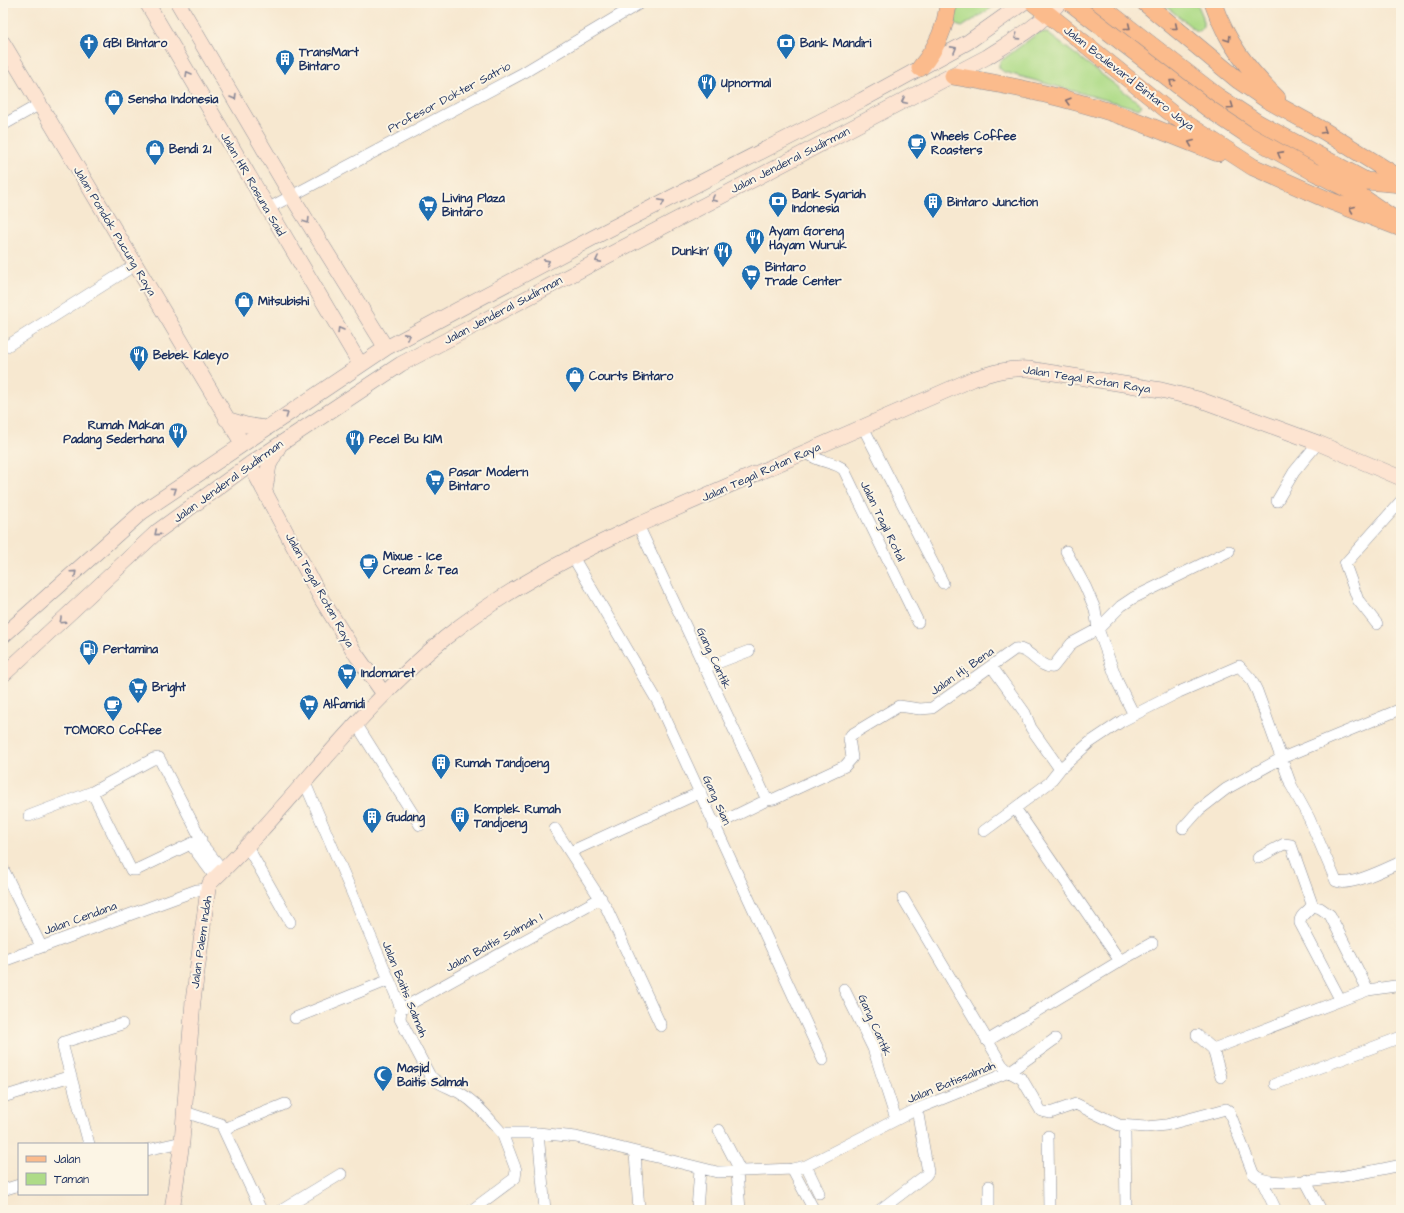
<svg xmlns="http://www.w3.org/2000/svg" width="1404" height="1213" font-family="'Architects Daughter',sans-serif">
<rect width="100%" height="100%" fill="#fcf5e5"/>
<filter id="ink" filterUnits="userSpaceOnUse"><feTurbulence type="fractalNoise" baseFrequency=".025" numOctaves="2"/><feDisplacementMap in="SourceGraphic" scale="8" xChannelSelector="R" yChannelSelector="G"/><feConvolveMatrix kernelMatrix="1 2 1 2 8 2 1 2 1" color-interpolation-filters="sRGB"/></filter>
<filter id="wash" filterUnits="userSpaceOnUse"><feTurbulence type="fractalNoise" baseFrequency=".012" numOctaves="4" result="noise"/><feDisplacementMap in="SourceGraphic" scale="16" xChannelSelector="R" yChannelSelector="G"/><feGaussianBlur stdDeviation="0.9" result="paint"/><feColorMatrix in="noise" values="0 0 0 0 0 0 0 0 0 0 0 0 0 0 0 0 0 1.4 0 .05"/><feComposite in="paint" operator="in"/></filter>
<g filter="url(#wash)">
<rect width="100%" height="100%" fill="#f7e8d0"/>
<path fill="#aedb87" stroke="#648572" d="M960,3H999L962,27L956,25L954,17Z
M1162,3H1197L1203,17V26L1199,31L1195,30Z
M1046,32L1142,105L1139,109L1004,72L999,68V64L1002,60L1038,33Z"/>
</g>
<g filter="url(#ink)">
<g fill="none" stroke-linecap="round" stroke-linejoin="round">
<g stroke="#898c97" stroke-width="12">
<path id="street" d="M3,125L40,104
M267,209L523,73L640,3
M7,346L135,265
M863,427L943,583
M806,452C819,464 836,461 844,470L918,622
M1277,501L1294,472L1318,443
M638,525L767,800
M1066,551L1085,586L1095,609L1098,629L1118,683L1134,715
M573,557L658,702L823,1060
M1377,624L1358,600L1345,564L1401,501
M992,667L1025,713L1031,728L1060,769
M704,668L749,651
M357,725L420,825
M305,783L397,998L401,1009L400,1019L430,1076C439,1085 449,1087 460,1093C477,1103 489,1119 502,1133H538L576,1137L717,1172L792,1169L806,1166L917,1109L1009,1072L1055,1039
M29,816L92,792L131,870H136L201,839L159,758L153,759L92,792
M714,826L767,800L774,799L845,766L852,758L849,738L851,735L899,706L920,709L932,708L1015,649C1030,647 1039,669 1053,667L1072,643L1098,629L1121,606L1133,598L1229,551
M1183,828L1199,810L1226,789L1282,758L1401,709
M555,829L607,909L661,1026
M984,831L1049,783L1060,769L1089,743L1122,721L1179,692L1239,666L1251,679L1257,691L1291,785L1309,818L1336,881C1349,888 1387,868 1401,862
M199,841L223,870
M191,845L216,878
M247,846L290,922
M570,852L701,792
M1258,858L1284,844L1291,845L1312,904C1310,912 1299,914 1300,923L1340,999
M3,869L41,946
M903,898L1002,1065L1009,1072L1022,1079L1041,1111L1050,1113L1076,1104L1119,1125L1146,1127L1166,1125L1226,1109L1229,1111L1253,1173C1266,1195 1377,1170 1401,1165
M1312,906L1320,908L1330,915L1368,990
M3,961L197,890L208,889
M1120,961L1152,943
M844,989L873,1048L896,1119
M401,1009L601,898
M295,1018L389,980
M1197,1035L1213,1049L1221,1077
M987,1041L1120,961L1015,808
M1213,1049L1368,990L1395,986L1401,988
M1275,1084L1401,1037
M3,1097L71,1076
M185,1112L221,1124L261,1210
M224,1129L285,1104
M719,1130L741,1172
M538,1133L545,1210
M1125,1134L1126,1210
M1048,1136L1049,1210
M89,1144L63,1047L64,1042L122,1024
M147,1150L182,1142
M635,1153L639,1210
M806,1166L819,1193
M792,1169L814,1210
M737,1172L740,1210
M1305,1180L1321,1210
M1262,1181L1276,1210
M3,1190L19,1185
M282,1210L341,1174
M472,1210L515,1178L516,1170L502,1133
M697,1210L700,1169
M880,1210L926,1175L928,1172L917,1109
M989,1210V1186"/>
</g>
<g stroke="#898c97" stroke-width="16">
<path id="secondary" d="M147,3L360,364
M178,3L291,195L386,348
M3,43L242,443
M226,419L246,425L265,428
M250,464L322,600L357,656L384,694
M265,490L269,465L279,446
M3,636L142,512L386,348L602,233L862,100L968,42L1023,3
M3,675L158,531L250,464L401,364L987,57C1012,41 1039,26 1059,3
M172,1210L182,1142L193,1001L208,889L210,883C292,805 357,710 445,638C503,591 571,556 638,525L973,379C993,372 1008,368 1029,369L1161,390L1198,399L1318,443L1401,478"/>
</g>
<g stroke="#898c97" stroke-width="18">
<path id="primary" d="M1034,3L1176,117L1253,167L1328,200L1401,228
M1097,3L1217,96L1258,123L1366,181L1401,184
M1145,3L1238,80L1266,99L1324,131L1401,179
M1213,3C1226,41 1248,70 1277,98
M920,68C936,49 946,28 948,3
M953,76C1016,86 1079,100 1139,122C1165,132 1191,143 1218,153
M1314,172L1359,195L1391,217"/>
</g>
<use href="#street" stroke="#fff" stroke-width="11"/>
<use href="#secondary" stroke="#fde4d1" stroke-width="15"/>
<use href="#primary" stroke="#fbbb8c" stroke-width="17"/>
<g stroke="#898c97" stroke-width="18" stroke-linecap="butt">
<path id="primary-bridge" d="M1071,3L1209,109L1248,135L1314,172"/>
</g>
<use href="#primary-bridge" stroke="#fbbb8c" stroke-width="17"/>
</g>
<defs><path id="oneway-chevron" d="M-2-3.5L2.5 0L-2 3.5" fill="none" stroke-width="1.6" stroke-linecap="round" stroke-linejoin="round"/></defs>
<g stroke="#806e73">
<use href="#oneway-chevron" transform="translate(1128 27) rotate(38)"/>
<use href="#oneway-chevron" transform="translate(1175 27) rotate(39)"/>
<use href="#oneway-chevron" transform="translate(1228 39) rotate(58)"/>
<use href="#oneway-chevron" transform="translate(1172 82) rotate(-142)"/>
<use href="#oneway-chevron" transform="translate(1068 101) rotate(-164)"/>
<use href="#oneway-chevron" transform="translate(1231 106) rotate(35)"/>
<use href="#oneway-chevron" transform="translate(1324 131) rotate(31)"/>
<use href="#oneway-chevron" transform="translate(1191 143) rotate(-158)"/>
<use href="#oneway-chevron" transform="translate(1280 154) rotate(-151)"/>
<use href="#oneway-chevron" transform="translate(1352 209) rotate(-158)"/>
</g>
<g stroke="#8c8a98">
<use href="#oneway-chevron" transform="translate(1017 37) rotate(147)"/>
<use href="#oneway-chevron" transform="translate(954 49) rotate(-29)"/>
<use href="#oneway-chevron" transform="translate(188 74) rotate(-120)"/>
<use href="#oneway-chevron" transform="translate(234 97) rotate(59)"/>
<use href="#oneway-chevron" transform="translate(904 101) rotate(153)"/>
<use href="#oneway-chevron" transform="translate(714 199) rotate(153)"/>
<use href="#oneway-chevron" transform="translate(662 202) rotate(-27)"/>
<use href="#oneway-chevron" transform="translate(307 221) rotate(58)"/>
<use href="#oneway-chevron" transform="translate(598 260) rotate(152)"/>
<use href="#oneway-chevron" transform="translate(547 262) rotate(-28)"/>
<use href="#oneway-chevron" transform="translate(340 330) rotate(-121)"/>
<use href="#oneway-chevron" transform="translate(407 336) rotate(-28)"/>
<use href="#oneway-chevron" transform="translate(286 414) rotate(-34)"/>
<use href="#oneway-chevron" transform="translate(174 490) rotate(-34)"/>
<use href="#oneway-chevron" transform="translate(157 533) rotate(140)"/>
<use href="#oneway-chevron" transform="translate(74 573) rotate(-42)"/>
<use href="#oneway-chevron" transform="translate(62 621) rotate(137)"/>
</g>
</g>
<defs>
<g id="church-pin" transform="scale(1)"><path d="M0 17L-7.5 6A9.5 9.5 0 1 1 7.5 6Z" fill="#1f6fb2" stroke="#fcf5e5"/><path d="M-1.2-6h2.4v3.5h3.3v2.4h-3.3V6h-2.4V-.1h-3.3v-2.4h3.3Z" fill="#fff"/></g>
<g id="bank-pin" transform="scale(1)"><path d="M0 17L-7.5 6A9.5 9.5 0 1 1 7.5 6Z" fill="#1f6fb2" stroke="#fcf5e5"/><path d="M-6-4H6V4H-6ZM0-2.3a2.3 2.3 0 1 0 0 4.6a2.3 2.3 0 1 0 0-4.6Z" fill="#fff"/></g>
<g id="building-pin" transform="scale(1)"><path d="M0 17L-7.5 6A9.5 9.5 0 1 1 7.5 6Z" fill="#1f6fb2" stroke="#fcf5e5"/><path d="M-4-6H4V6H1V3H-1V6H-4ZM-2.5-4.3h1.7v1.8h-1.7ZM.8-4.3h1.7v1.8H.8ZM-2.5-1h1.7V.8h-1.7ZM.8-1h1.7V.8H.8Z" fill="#fff"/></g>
<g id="restaurant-pin" transform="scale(1)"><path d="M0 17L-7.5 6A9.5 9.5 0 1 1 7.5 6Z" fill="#1f6fb2" stroke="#fcf5e5"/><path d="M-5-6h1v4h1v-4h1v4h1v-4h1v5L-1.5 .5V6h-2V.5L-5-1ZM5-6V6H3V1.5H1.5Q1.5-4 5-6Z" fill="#fff"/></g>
<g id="shop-pin" transform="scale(1)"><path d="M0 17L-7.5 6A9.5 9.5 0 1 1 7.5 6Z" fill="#1f6fb2" stroke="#fcf5e5"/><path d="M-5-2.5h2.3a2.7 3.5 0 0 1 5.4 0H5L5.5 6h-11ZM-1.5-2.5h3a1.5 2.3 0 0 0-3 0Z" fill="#fff"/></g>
<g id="cafe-pin" transform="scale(1)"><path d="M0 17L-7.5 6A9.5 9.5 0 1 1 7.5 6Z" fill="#1f6fb2" stroke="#fcf5e5"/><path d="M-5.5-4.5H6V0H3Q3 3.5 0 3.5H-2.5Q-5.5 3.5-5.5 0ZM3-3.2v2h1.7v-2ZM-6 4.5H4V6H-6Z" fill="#fff"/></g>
<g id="supermarket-pin" transform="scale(1)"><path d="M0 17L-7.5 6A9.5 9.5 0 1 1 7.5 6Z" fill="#1f6fb2" stroke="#fcf5e5"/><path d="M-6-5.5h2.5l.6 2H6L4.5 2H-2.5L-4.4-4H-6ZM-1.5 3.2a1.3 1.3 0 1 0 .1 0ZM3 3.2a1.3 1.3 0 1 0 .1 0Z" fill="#fff"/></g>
<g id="fuel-pin" transform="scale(1)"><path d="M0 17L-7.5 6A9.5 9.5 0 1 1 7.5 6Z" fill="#1f6fb2" stroke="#fcf5e5"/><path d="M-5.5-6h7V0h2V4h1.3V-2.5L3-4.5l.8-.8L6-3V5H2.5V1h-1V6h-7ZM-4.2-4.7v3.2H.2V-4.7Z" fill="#fff"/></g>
<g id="mosque-pin" transform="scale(1)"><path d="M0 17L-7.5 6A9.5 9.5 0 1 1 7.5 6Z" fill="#1f6fb2" stroke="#fcf5e5"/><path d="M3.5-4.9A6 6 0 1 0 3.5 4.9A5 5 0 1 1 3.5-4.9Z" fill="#fff"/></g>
</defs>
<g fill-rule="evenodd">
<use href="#church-pin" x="89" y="43"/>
<use href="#bank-pin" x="786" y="43"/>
<use href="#building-pin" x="285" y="59"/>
<use href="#restaurant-pin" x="707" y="83"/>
<use href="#shop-pin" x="114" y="99"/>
<use href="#cafe-pin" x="917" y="143"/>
<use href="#shop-pin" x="155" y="149"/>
<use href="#bank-pin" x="778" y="201"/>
<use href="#building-pin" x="933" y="202"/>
<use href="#supermarket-pin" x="428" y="205"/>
<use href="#restaurant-pin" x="755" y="238"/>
<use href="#restaurant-pin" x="723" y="251"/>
<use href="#supermarket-pin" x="751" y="274"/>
<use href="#shop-pin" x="244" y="301"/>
<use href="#restaurant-pin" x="139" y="355"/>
<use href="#shop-pin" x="575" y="376"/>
<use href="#restaurant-pin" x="178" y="432"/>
<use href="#restaurant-pin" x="355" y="439"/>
<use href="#supermarket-pin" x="435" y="479"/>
<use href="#cafe-pin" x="369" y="563"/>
<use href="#fuel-pin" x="89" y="649"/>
<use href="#supermarket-pin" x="347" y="673"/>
<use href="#supermarket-pin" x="138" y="687"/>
<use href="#supermarket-pin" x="309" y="704"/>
<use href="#cafe-pin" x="113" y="705"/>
<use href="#building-pin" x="441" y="763"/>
<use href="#building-pin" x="460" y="816"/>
<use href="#building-pin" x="372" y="817"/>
<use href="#mosque-pin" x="383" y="1075"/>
</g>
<g text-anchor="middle" stroke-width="4" stroke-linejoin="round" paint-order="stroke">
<g font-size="12" font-weight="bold" fill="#1b2f5e" stroke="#fcf5e5" text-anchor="start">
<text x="103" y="47">GBI BIntaro</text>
<text x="800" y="47">Bank Mandiri</text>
<text x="299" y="56">TransMart<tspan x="299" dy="14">Bintaro</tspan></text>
<text x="721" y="87">Upnormal</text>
<text x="128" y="103">Sensha Indonesia</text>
<text x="931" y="140">Wheels Coffee<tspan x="931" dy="14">Roasters</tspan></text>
<text x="169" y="153">Bendi 21</text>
<text x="792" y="198">Bank Syariah<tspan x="792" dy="14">Indonesia</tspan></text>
<text x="442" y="202">Living Plaza<tspan x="442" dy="14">Bintaro</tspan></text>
<text x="947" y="206">Bintaro Junction</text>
<text x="769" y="235">Ayam Goreng<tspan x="769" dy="14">Hayam Wuruk</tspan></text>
<text x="709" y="255" text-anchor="end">Dunkin'</text>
<text x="765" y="271">Bintaro<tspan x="765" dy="14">Trade Center</tspan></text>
<text x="258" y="305">Mitsubishi</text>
<text x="153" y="359">Bebek Kaleyo</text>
<text x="589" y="380">Courts Bintaro</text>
<text x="164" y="429" text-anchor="end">Rumah Makan<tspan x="164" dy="14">Padang Sederhana</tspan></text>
<text x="369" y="443">Pecel Bu KIM</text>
<text x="449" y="476">Pasar Modern<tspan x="449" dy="14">Bintaro</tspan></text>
<text x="383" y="560">Mixue - Ice<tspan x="383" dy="14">Cream &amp; Tea</tspan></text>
<text x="103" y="653">Pertamina</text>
<text x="361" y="677">Indomaret</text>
<text x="152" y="691">Bright</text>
<text x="323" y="708">Alfamidi</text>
<text x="113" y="734" text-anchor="middle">TOMORO Coffee</text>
<text x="455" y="767">Rumah Tandjoeng</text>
<text x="474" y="813">Komplek Rumah<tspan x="474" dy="14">Tandjoeng</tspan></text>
<text x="386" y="821">Gudang</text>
<text x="397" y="1072">Masjid<tspan x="397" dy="14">Baitis Salmah</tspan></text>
</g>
<g font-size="12" fill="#1b2f5e" stroke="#fcf5e5">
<text transform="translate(1129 78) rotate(38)" y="4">Jalan Boulevard Bintaro Jaya</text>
<text transform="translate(449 97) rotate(-28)" y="4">Profesor Dokter Satrio</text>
<text transform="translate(790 160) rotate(-27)" y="4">Jalan Jenderal Sudirman</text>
<text transform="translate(253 184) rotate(60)" y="4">Jalan HR Rasuna Said</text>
<text transform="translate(115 231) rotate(59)" y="4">Jalan Pondok Pucung Raya</text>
<text transform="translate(503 310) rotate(-28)" y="4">Jalan Jenderal Sudirman</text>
<text transform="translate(1087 379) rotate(9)" y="4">Jalan Tegal Rotan Raya</text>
<text transform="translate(761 472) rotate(-24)" y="4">Jalan Tegal Rotan Raya</text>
<text transform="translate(228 481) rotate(-36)" y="4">Jalan Jenderal Sudirman</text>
<text transform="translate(883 521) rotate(64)" y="4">Jalan Tagil Rotal</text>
<text transform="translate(320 590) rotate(61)" y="4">Jalan Tegal Rotan Raya</text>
<text transform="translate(714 658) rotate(65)" y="4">Gang Cantik</text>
<text transform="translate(962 671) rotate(-35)" y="4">Jalan Hj. Bena</text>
<text transform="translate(717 800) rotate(66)" y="4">Gang Sian</text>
<text transform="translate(80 918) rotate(-20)" y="4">Jalan Cendana</text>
<text transform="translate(201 942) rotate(-82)" y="4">Jalan Palem Indah</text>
<text transform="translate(494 942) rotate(-29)" y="4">Jalan Baitis Salmah I</text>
<text transform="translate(405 989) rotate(68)" y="4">Jalan Baitis Salmah</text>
<text transform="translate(875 1025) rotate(66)" y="4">Gang Cantik</text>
<text transform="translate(951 1082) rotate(-22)" y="4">Jalan Batissalmah</text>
</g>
</g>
<rect width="1404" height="1213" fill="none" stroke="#fcf5e5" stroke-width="16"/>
<rect x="18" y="1143" width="130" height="52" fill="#fcf5e5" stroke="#a2a6af"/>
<rect x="26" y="1156" width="20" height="6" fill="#fbbb8c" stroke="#a2a6af"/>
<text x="54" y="1163" font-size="12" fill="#1b2f5e">Jalan</text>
<rect x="26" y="1173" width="20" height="12" fill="#aedb87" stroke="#a2a6af"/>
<text x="54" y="1183" font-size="12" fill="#1b2f5e">Taman</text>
</svg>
